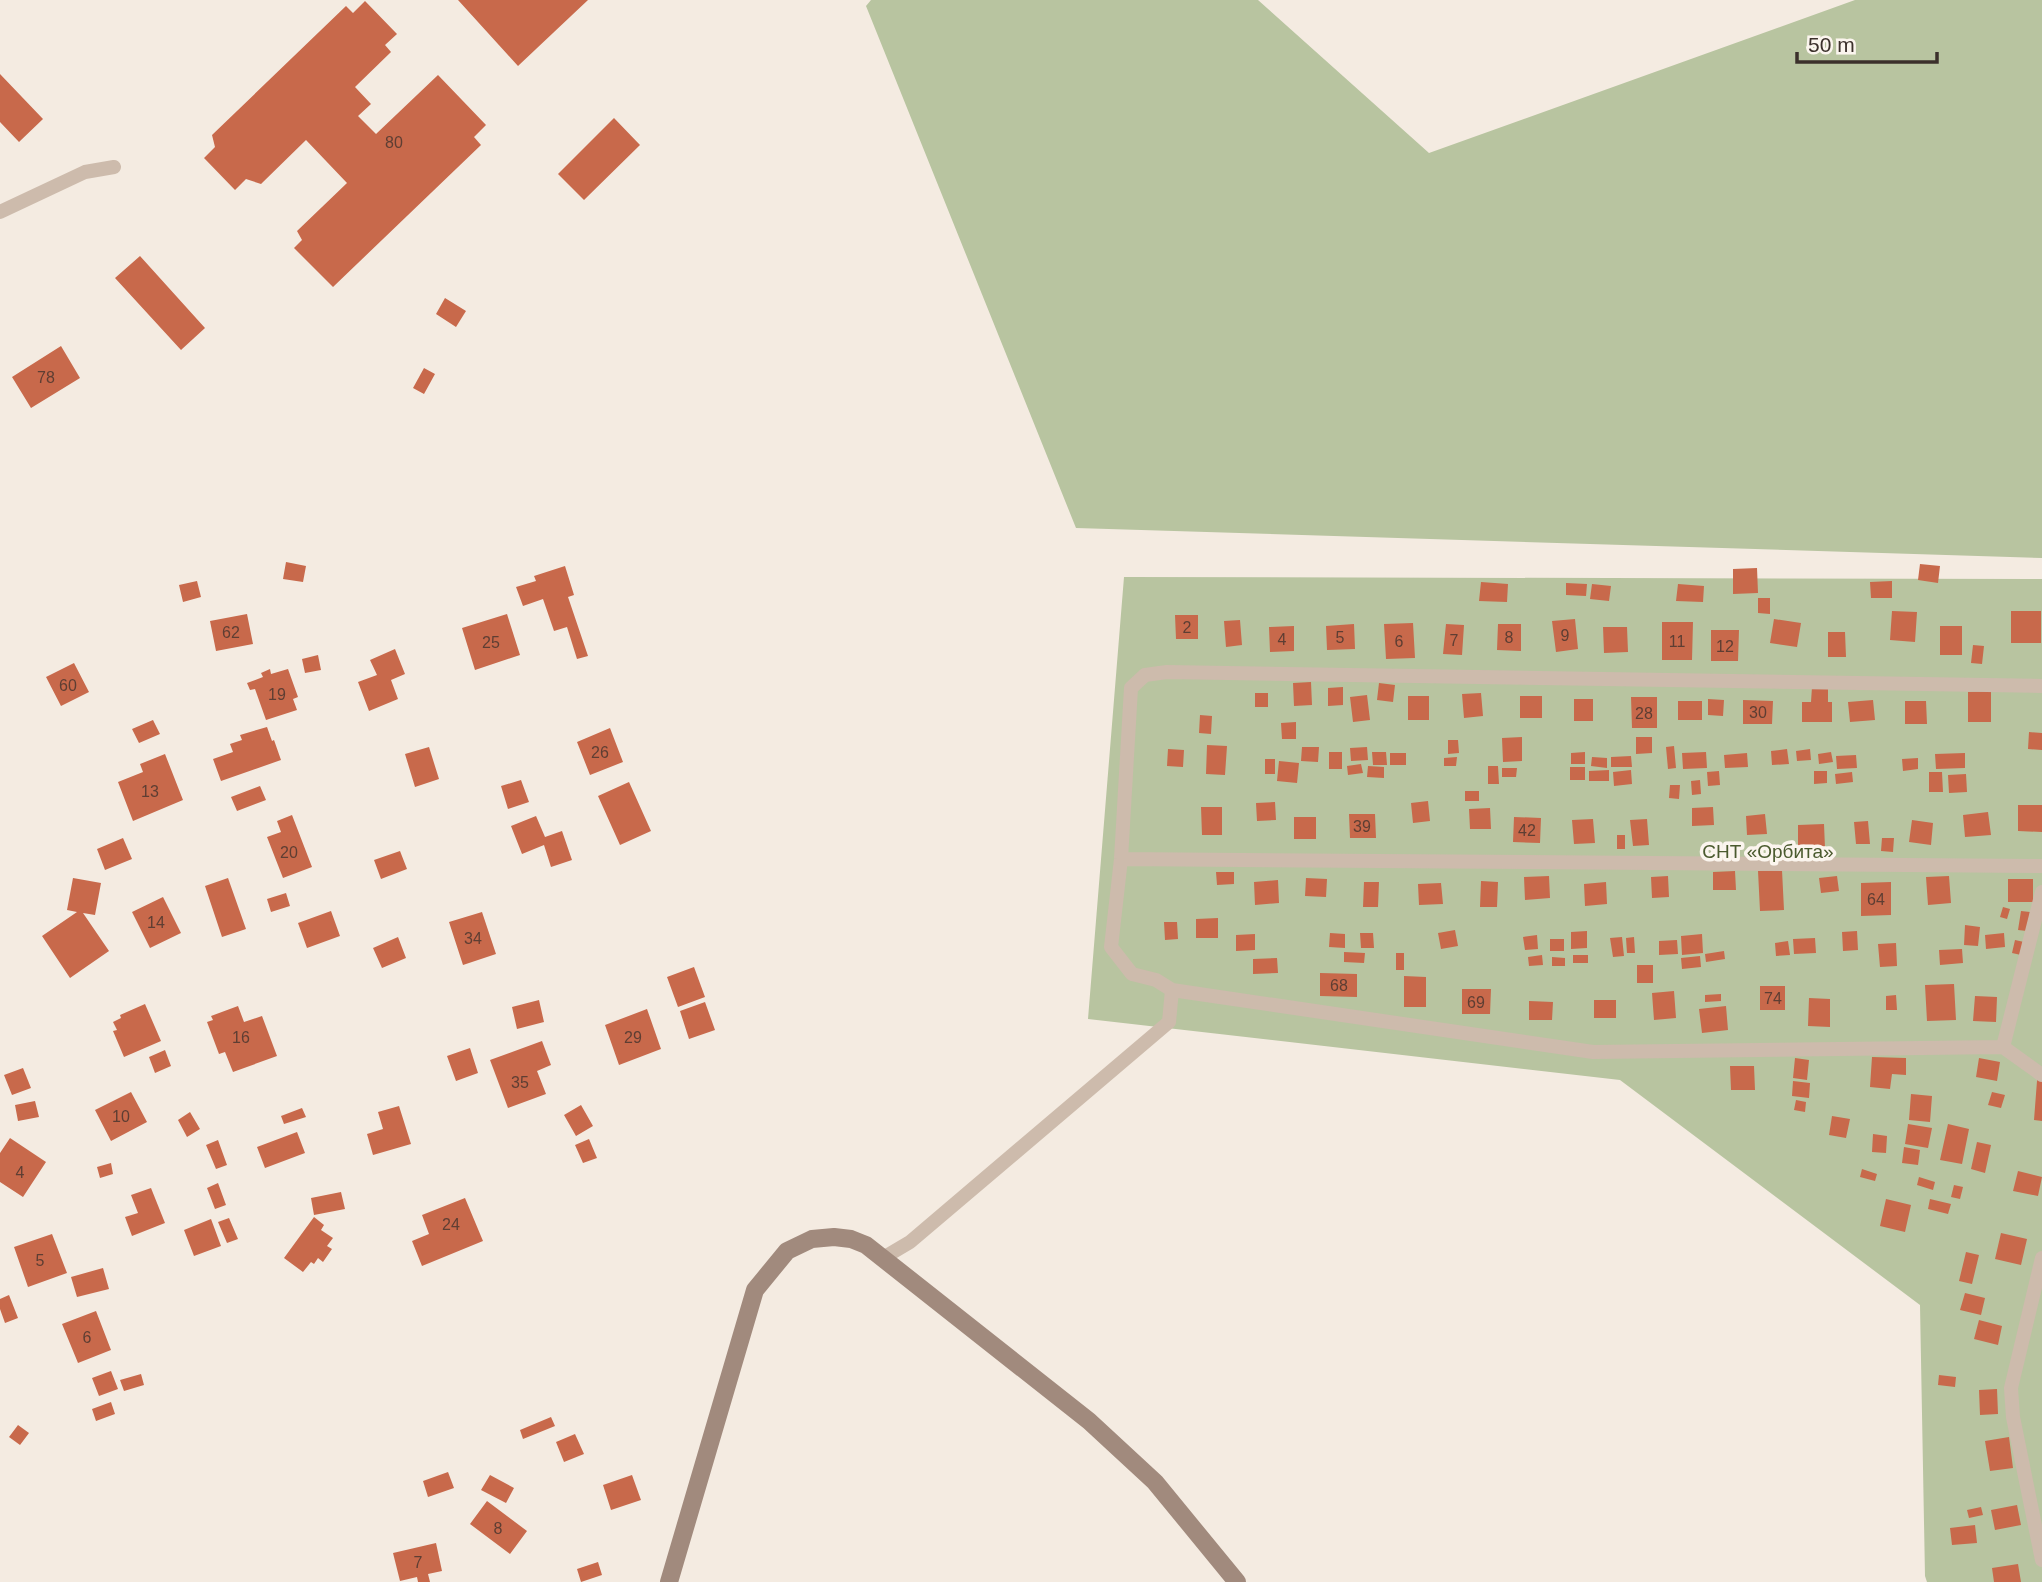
<svg xmlns="http://www.w3.org/2000/svg" width="2042" height="1582" font-family="Arial,sans-serif">
<rect width="100%" height="100%" fill="#f4ebe1"/>
<path fill="#b8c4a0" d="M871,0H1258L1429,153L1855,0H2042V558L1076,528L866,6Z
M1124,577L2042,579V1582H1927L1925,1576L1920,1305L1620,1080L1088,1019Z"/>
<path fill="#c8694b" d="M458,0H588L518,66Z
M365,1L397,34L385,45L391,52L355,87L371,104L358,116L376,134L438,75L486,125L474,137L481,145L333,287L294,248L302,240L297,231L347,183L306,140L261,184L246,179L235,190L204,158L215,147L212,135L346,6L353,13Z
M0,74L43,119L19,142L0,122Z
M614,118L640,145L584,200L558,174Z
M140,256L205,328L181,350L115,278Z
M445,298L466,311L456,327L436,314Z
M61,346L80,378L31,408L12,377Z
M424,368L435,374L424,394L413,388Z
M286,562L306,566L303,582L283,579Z
M1920,564L1940,566L1938,583L1918,580Z
M565,566L574,595L568,597L588,656L577,659L567,627L554,631L543,599L523,606L516,587L536,581L534,576Z
M1757,568L1758,593L1733,594V569Z
M197,581L201,597L183,602L179,585Z
M1892,581V598H1871L1870,582Z
M1481,582L1508,584L1507,602L1479,601Z
M1566,583L1587,584L1586,596L1566,595Z
M1592,584L1611,586L1609,601L1590,599Z
M1678,584L1704,586L1703,602L1676,601Z
M1758,598H1770V614L1758,613Z
M1892,611L1917,612L1915,642L1890,640Z
M2011,611H2041V643H2011Z
M247,614L253,644L216,651L210,621Z
M507,614L520,655L475,670L462,628Z
M1175,615H1198V639H1176Z
M1575,619L1578,649L1556,652L1552,621Z
M1774,619L1801,623L1797,647L1770,643Z
M1240,620L1242,645L1226,647L1224,621Z
M1662,622H1693L1692,660H1662Z
M1413,623L1415,658L1386,659L1384,624Z
M1354,624L1355,649L1327,650L1326,626Z
M1446,624L1464,625L1462,655L1443,654Z
M1498,624H1521V651L1497,650Z
M1294,626V651L1270,652L1269,627Z
M1940,626H1962V655H1940Z
M1603,627H1627L1628,652L1604,653Z
M1711,630H1739L1738,661H1711Z
M1828,632H1845L1846,657H1828Z
M1973,645L1984,646L1982,664L1971,663Z
M395,649L405,674L391,680L398,699L369,711L358,682L377,675L370,660Z
M318,655L321,670L305,673L302,659Z
M74,663L89,692L61,706L46,677Z
M270,669L271,674L288,669L298,697L293,699L297,710L266,720L255,689L250,690L247,683L263,677L261,673Z
M1311,682L1312,705L1294,706L1293,683Z
M1379,683L1395,685L1393,702L1377,700Z
M1343,687V705L1328,706V688Z
M1812,687H1828V702H1832V722H1802V702H1811Z
M1991,691V722H1968V692Z
M1255,693H1268V707H1255Z
M1481,693L1483,716L1464,718L1462,694Z
M1367,695L1370,720L1353,722L1350,697Z
M1408,696H1429V720H1408Z
M1520,696H1542V718H1520Z
M1631,697H1657V728H1632Z
M1574,699H1593V721H1574Z
M1708,699L1724,700L1723,716L1708,715Z
M1743,700L1773,701L1772,724H1743Z
M1873,700L1875,720L1850,722L1848,702Z
M1678,701H1702V720H1678Z
M1905,701H1926L1927,724H1905Z
M1200,715L1212,716L1211,734L1199,733Z
M153,720L160,734L139,743L132,729Z
M1296,722V739H1282L1281,723Z
M267,727L272,741L274,740L281,760L221,781L213,759L233,752L230,744L242,740L240,735Z
M610,728L623,762L590,775L577,742Z
M2029,732L2042,733V750L2028,749Z
M1522,737V761L1503,762L1502,738Z
M1636,737H1652V753L1636,754Z
M1448,740H1458L1459,753L1448,754Z
M1207,745L1227,746L1225,775L1206,774Z
M1674,746L1676,768L1668,769L1666,747Z
M429,747L439,779L415,787L405,754Z
M1302,747H1319L1318,762L1301,761Z
M1367,747L1368,760L1351,761L1350,748Z
M1168,749L1184,750L1183,767L1167,766Z
M1787,749L1789,764L1772,765L1771,751Z
M1810,749L1811,760L1797,761L1796,751Z
M1329,752H1342V769H1329Z
M1372,752H1386L1387,765H1373Z
M1585,752V764H1571V753Z
M1706,752L1707,768L1683,769L1682,753Z
M1831,752L1833,762L1819,764L1818,754Z
M1390,753H1406V765H1390Z
M1747,753L1748,767L1725,768L1724,755Z
M1965,753V768L1936,769L1935,754Z
M165,754L183,800L133,821L118,782L143,772L140,764Z
M1856,755L1857,768L1837,769L1836,756Z
M1631,756L1632,767H1611V757Z
M1457,757L1456,766H1444V758Z
M1592,757L1607,758V768L1591,766Z
M1918,758V769L1903,771L1902,759Z
M1265,759H1275V774H1265Z
M1279,761L1299,763L1297,783L1277,781Z
M1361,764L1363,773L1348,775L1347,766Z
M1368,766L1384,767V778L1367,777Z
M1488,766H1498L1499,784H1488Z
M1570,767H1585V780H1570Z
M1502,768H1517L1516,777H1502Z
M1609,770V781H1589V771Z
M1631,770L1632,784L1614,786L1613,772Z
M1719,771L1720,785L1708,786L1707,772Z
M1814,771H1827V783L1814,784Z
M1852,772L1853,782L1836,784L1835,774Z
M1929,772H1942L1943,792H1929Z
M1966,774L1967,792L1949,793L1948,775Z
M521,780L529,802L508,809L501,786Z
M1700,780L1701,794L1692,795L1691,781Z
M629,782L651,831L620,845L598,796Z
M1670,785H1680L1679,799L1669,798Z
M260,786L266,800L237,811L231,797Z
M1465,791H1479V801H1465Z
M1428,801L1430,821L1413,823L1411,803Z
M1275,802L1276,820L1257,821L1256,803Z
M2018,805H2042V832L2018,831Z
M1201,807H1222V835H1202Z
M1713,807L1714,825L1692,826V808Z
M1490,808L1491,829H1470L1469,809Z
M1988,812L1991,835L1965,837L1963,815Z
M1349,814H1375L1376,838H1350Z
M1765,814L1767,834L1747,835L1746,816Z
M292,815L312,867L283,878L267,837L281,832L277,821Z
M536,816L545,837L562,831L572,860L551,867L544,845L522,854L511,826Z
M1294,817H1316V839H1294Z
M1514,817L1541,818L1540,843L1513,842Z
M1593,819L1595,843L1574,844L1572,820Z
M1647,819L1649,845L1633,846L1630,820Z
M1912,820L1933,823L1931,845L1909,842Z
M1868,821L1870,844H1856L1854,822Z
M1824,824L1825,848L1798,849V825Z
M1617,835H1625V849H1617Z
M123,838L132,859L105,870L97,849Z
M1882,838H1894L1893,852L1881,851Z
M400,851L407,869L381,879L374,860Z
M1782,870L1784,910L1760,911L1758,871Z
M1735,871L1736,890H1713V872Z
M1216,872H1234V884L1217,885Z
M1549,876L1550,898L1525,900L1524,877Z
M1668,876L1669,897L1652,898L1651,877Z
M1837,876L1839,891L1821,893L1819,878Z
M1949,876L1951,903L1928,905L1926,877Z
M73,878L101,883L95,915L83,913L109,951L70,978L42,936L77,912L67,910Z
M228,878L246,929L222,937L205,886Z
M1306,878L1327,879L1326,897L1305,896Z
M2008,879H2033V902H2008Z
M1278,880L1279,903L1255,905L1254,882Z
M1481,881L1498,882L1497,907H1480Z
M1364,882H1379L1378,907H1363Z
M1606,882L1607,904L1585,906L1584,884Z
M1891,882V915L1861,916V883Z
M1441,883L1443,904L1419,905L1418,884Z
M286,893L290,906L271,912L267,899Z
M163,897L181,933L150,948L132,912Z
M2003,907L2010,909L2007,919L2000,917Z
M331,911L340,936L307,948L298,923Z
M2021,911L2030,912L2027,931L2018,930Z
M482,912L496,954L463,965L449,922Z
M1218,918V938H1196V919Z
M1164,922H1177L1178,939L1165,940Z
M1965,925L1980,927L1978,946L1964,945Z
M1455,930L1458,946L1441,949L1438,933Z
M1587,931V948L1571,949V932Z
M1857,931L1858,950L1843,951L1842,932Z
M1330,933L1345,934V948L1329,947Z
M1360,933H1373L1374,948H1361Z
M2004,933L2005,947L1986,949L1985,935Z
M1255,934V950L1236,951V935Z
M1702,934L1703,953L1682,955L1681,936Z
M1537,935L1538,949L1525,950L1523,937Z
M398,937L406,958L382,968L373,948Z
M1622,937L1624,956L1613,957L1610,938Z
M1634,937L1635,953H1627L1626,938Z
M1815,938L1816,953L1794,954L1793,939Z
M1550,939H1564V951H1550Z
M1677,940L1678,954L1659,955V941Z
M2015,940L2024,942L2021,955L2012,953Z
M1788,941L1790,955L1776,956L1775,943Z
M1896,943L1897,966L1880,967L1878,944Z
M1962,949L1963,963L1940,965L1939,950Z
M1724,951L1725,959L1706,962L1705,954Z
M1344,952L1365,953L1364,963L1344,962Z
M1396,953H1404V970H1396Z
M1542,955L1543,965L1529,966L1528,957Z
M1573,955H1588V963H1573Z
M1700,956L1701,967L1682,969L1681,958Z
M1552,957L1565,958V966H1552Z
M1277,958L1278,973L1253,974V959Z
M1637,965H1653V983H1637Z
M694,967L705,997L678,1007L667,977Z
M1320,973L1357,974V997L1320,996Z
M1404,976L1426,977V1007H1404Z
M1954,984L1956,1020L1927,1021L1925,985Z
M1760,986H1785V1010H1760Z
M1462,989H1491L1490,1014H1462Z
M1674,991L1676,1018L1654,1020L1652,993Z
M1721,994V1001L1705,1002V995Z
M1896,995L1897,1010H1886V996Z
M1975,996L1997,997L1996,1022L1973,1021Z
M1809,998L1830,999V1027L1808,1026Z
M539,1000L544,1022L517,1029L512,1007Z
M1594,1000H1616V1018H1594Z
M1529,1001L1553,1002L1552,1020H1529Z
M705,1002L715,1030L689,1039L680,1011Z
M145,1004L161,1041L124,1057L113,1031L117,1030L113,1022L121,1018L120,1015Z
M238,1006L244,1022L262,1016L277,1056L233,1072L225,1052L219,1054L207,1022L213,1020L211,1016Z
M1726,1006L1728,1030L1702,1033L1699,1009Z
M647,1009L661,1049L619,1065L605,1025Z
M542,1041L551,1065L537,1071L546,1094L508,1108L490,1060Z
M470,1048L478,1073L456,1081L447,1056Z
M165,1050L171,1066L155,1073L149,1057Z
M1872,1057L1906,1058V1075L1892,1074L1890,1089L1870,1087Z
M1795,1058L1809,1060L1807,1080L1793,1078Z
M1979,1058L2000,1062L1997,1081L1976,1077Z
M1730,1066H1754L1755,1090H1731Z
M23,1068L31,1088L12,1095L4,1075Z
M2038,1068L2042,1069V1121L2034,1120Z
M1793,1081L1810,1083L1809,1098L1792,1096Z
M131,1092L147,1122L111,1141L95,1110Z
M1992,1092L2005,1095L2001,1108L1988,1105Z
M1911,1094L1932,1096L1930,1122L1909,1120Z
M1796,1100L1806,1102L1805,1112L1794,1110Z
M35,1101L39,1117L18,1121L15,1105Z
M581,1105L593,1126L576,1136L564,1115Z
M399,1106L411,1144L373,1155L367,1134L383,1129L378,1112Z
M302,1108L306,1117L284,1124L281,1116Z
M190,1112L200,1129L187,1137L178,1120Z
M1832,1116L1850,1119L1846,1138L1829,1135Z
M1908,1124L1932,1128L1928,1148L1905,1144Z
M1948,1124L1969,1129L1962,1164L1940,1160Z
M297,1132L305,1153L265,1168L257,1147Z
M1873,1134L1887,1136L1886,1153L1872,1152Z
M10,1138L46,1162L23,1197L0,1182V1153Z
M589,1139L597,1158L583,1163L575,1145Z
M218,1140L227,1165L216,1169L206,1145Z
M1977,1142L1991,1145L1985,1173L1971,1169Z
M1904,1147L1920,1150L1918,1165L1902,1163Z
M111,1163L113,1174L100,1178L97,1167Z
M1862,1169L1877,1174L1875,1181L1860,1177Z
M2018,1171L2042,1177L2038,1196L2013,1191Z
M1919,1177L1935,1182L1933,1190L1917,1185Z
M218,1183L226,1205L215,1209L207,1188Z
M1954,1185L1963,1187L1960,1199L1951,1197Z
M151,1188L165,1223L132,1236L125,1217L138,1213L131,1195Z
M341,1192L345,1209L314,1215L311,1198Z
M465,1198L483,1241L422,1266L412,1241L429,1234L422,1215Z
M1886,1199L1911,1205L1905,1232L1880,1226Z
M1930,1199L1951,1204L1948,1214L1928,1209Z
M314,1217L324,1225L321,1230L333,1238L327,1246L332,1249L323,1262L318,1258L314,1264L311,1262L303,1272L284,1258Z
M229,1218L238,1239L227,1243L218,1222Z
M211,1219L221,1246L194,1256L184,1230Z
M2001,1233L2027,1239L2021,1265L1995,1259Z
M52,1234L67,1273L28,1287L14,1247Z
M1966,1252L1979,1255L1972,1284L1959,1281Z
M103,1268L109,1289L77,1297L71,1277Z
M1965,1293L1985,1298L1981,1315L1960,1310Z
M9,1295L18,1318L5,1323L0,1309V1299Z
M96,1311L111,1350L78,1363L62,1324Z
M1979,1320L2002,1326L1998,1345L1974,1339Z
M111,1371L118,1389L99,1396L92,1378Z
M141,1374L144,1385L124,1391L120,1380Z
M1939,1375L1956,1377L1955,1387L1938,1385Z
M1997,1389L1998,1414L1980,1415L1979,1390Z
M111,1402L115,1414L96,1421L92,1409Z
M551,1417L555,1426L523,1439L520,1430Z
M18,1425L29,1433L20,1445L9,1437Z
M575,1434L584,1454L564,1462L556,1442Z
M2009,1437L2013,1468L1990,1471L1985,1441Z
M448,1472L454,1488L428,1497L423,1481Z
M490,1475L514,1488L506,1503L481,1490Z
M632,1475L641,1500L611,1510L603,1485Z
M487,1501L527,1531L510,1554L470,1524Z
M2017,1505L2021,1525L1995,1530L1991,1510Z
M1981,1507L1983,1515L1969,1518L1967,1510Z
M1975,1525L1977,1543L1952,1545L1950,1528Z
M436,1543L442,1571L428,1574L430,1582H418L417,1577L400,1581L393,1553Z
M598,1562L602,1575L581,1582L577,1569Z
M2018,1564L2021,1582H1994L1992,1568Z"/>
<g fill="none" stroke-linecap="round" stroke-linejoin="round">
<path stroke="#cdbbac" stroke-width="14" d="M0,212L85,172L114,167
M2042,686L1167,672L1145,675L1131,688L1121,859L1111,947L1132,974L1156,980L1172,990L1593,1052L2003,1047L2042,892
M1121,859L2042,866
M2003,1047L2042,1075
M883,1258L910,1242L1169,1022L1172,990
M2042,1258L2011,1388L2013,1417L2042,1560"/>
<path stroke="#a18a7d" stroke-width="18" d="M669,1582L755,1290L787,1251L812,1239L834,1237L851,1239L866,1245L1089,1421L1155,1482L1237,1582"/>
</g>
<g text-anchor="middle" stroke-width="7" stroke-linejoin="round" paint-order="stroke">
<g font-size="16" fill="#5e3e33">
<text x="394" y="148">80</text>
<text x="46" y="383">78</text>
<text x="1187" y="633">2</text>
<text x="231" y="638">62</text>
<text x="1565" y="641">9</text>
<text x="1340" y="643">5</text>
<text x="1509" y="643">8</text>
<text x="1282" y="645">4</text>
<text x="1454" y="646">7</text>
<text x="1399" y="647">6</text>
<text x="1677" y="647">11</text>
<text x="491" y="648">25</text>
<text x="1725" y="652">12</text>
<text x="68" y="691">60</text>
<text x="277" y="700">19</text>
<text x="1758" y="718">30</text>
<text x="1644" y="719">28</text>
<text x="600" y="758">26</text>
<text x="150" y="797">13</text>
<text x="1362" y="832">39</text>
<text x="1527" y="836">42</text>
<text x="289" y="858">20</text>
<text x="1876" y="905">64</text>
<text x="156" y="928">14</text>
<text x="473" y="944">34</text>
<text x="1339" y="991">68</text>
<text x="1773" y="1004">74</text>
<text x="1476" y="1008">69</text>
<text x="241" y="1043">16</text>
<text x="633" y="1043">29</text>
<text x="520" y="1088">35</text>
<text x="121" y="1122">10</text>
<text x="20" y="1178">4</text>
<text x="451" y="1230">24</text>
<text x="40" y="1266">5</text>
<text x="87" y="1343">6</text>
<text x="498" y="1534">8</text>
<text x="418" y="1568">7</text>
</g>
<g font-size="19" fill="#4a5a2e" stroke="#fbf5ee">
<text x="1768" y="858">СНТ «Орбита»</text>
</g>
</g>
<path d="M1797 52v10h140v-10" fill="none" stroke="#3b302b" stroke-width="3.5"/>
<text x="1808" y="52" font-size="21" fill="#3b302b" stroke="#fbf5ee" stroke-width="5" paint-order="stroke">50 m</text>
</svg>
